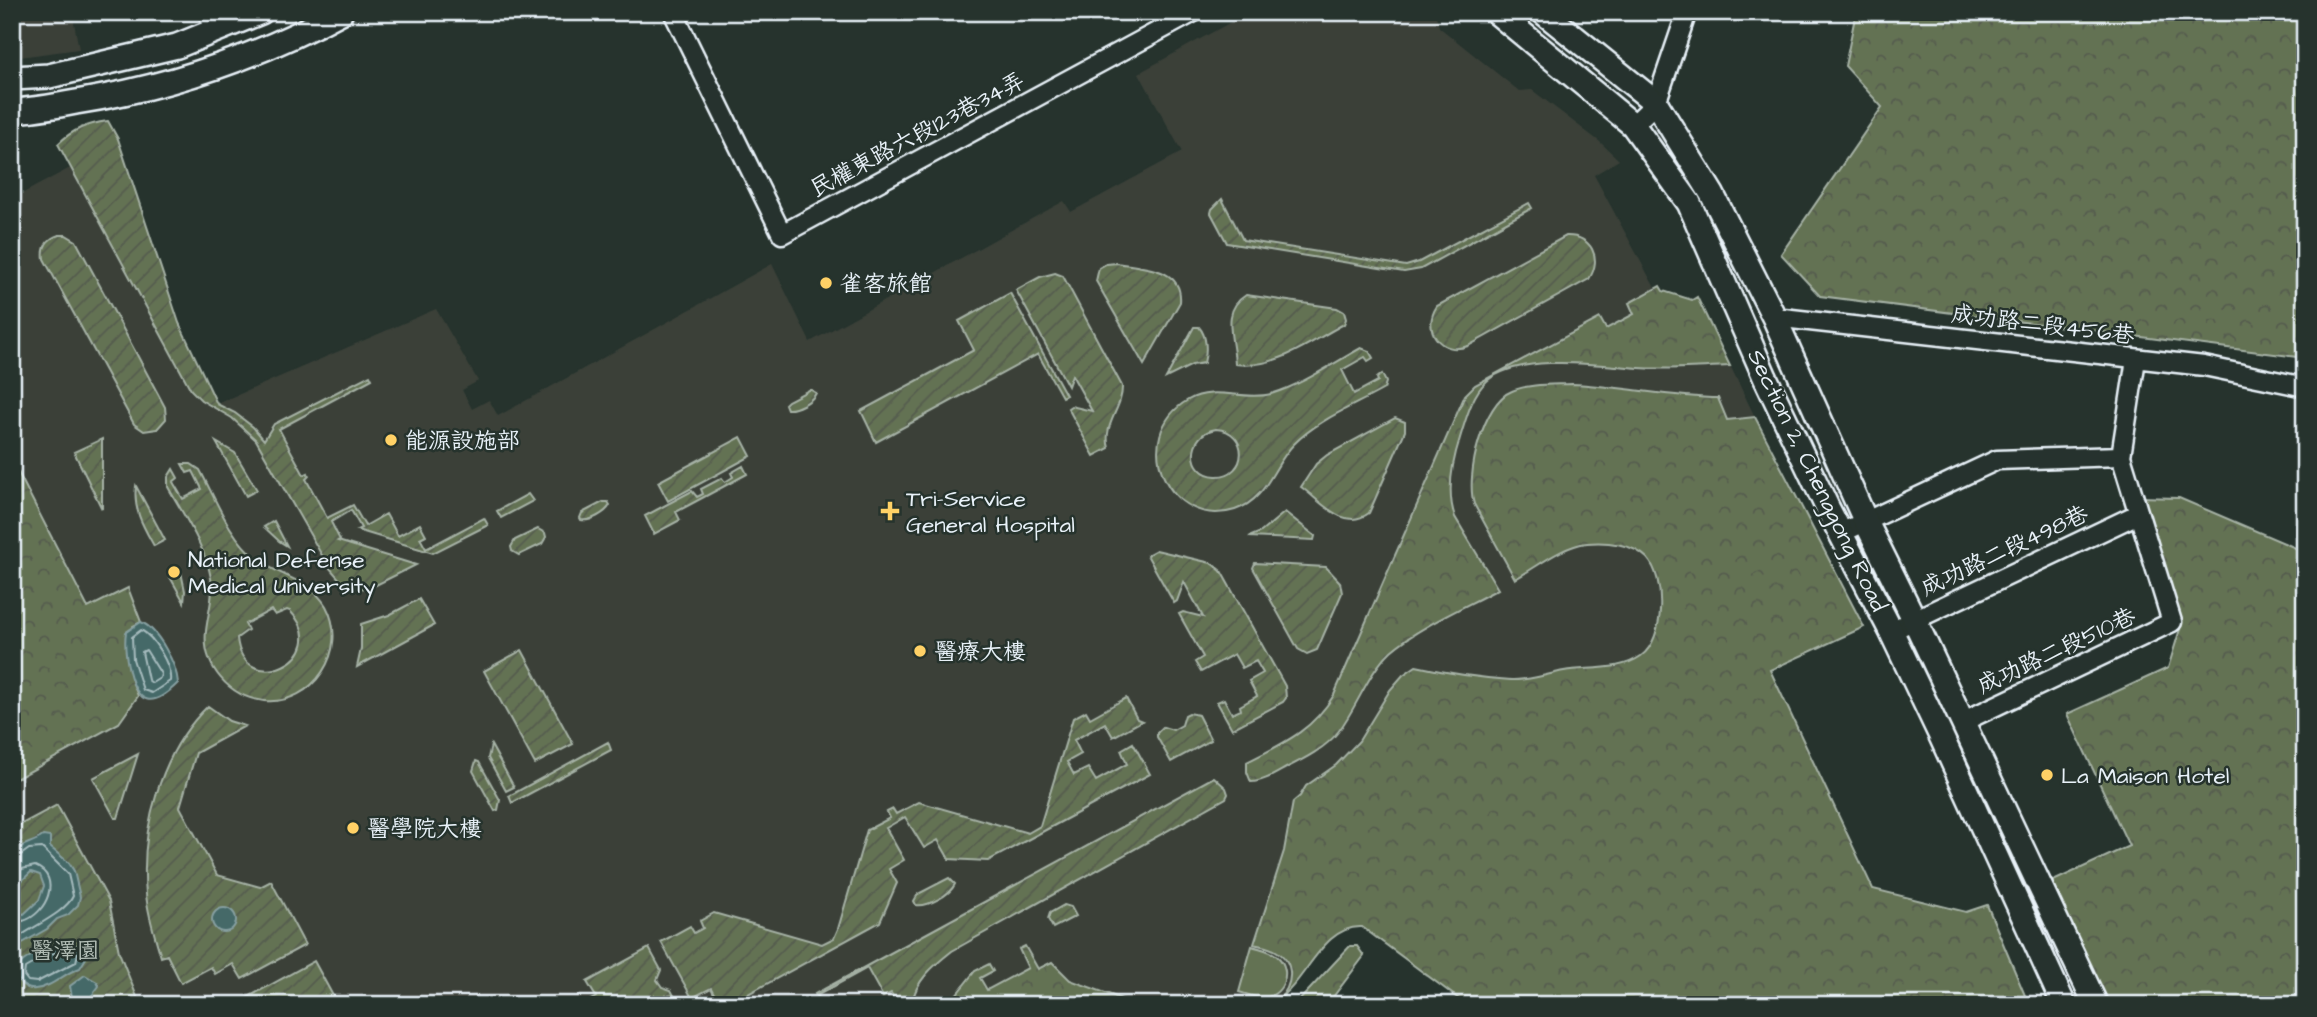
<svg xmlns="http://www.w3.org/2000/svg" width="2317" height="1017" font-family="'Architects Daughter','LXGW WenKai TC',sans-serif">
<defs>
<pattern id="forest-crowns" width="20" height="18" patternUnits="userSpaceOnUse" patternTransform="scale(1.75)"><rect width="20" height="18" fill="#647253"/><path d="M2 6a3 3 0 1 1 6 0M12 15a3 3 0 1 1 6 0" fill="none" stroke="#545b4e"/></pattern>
<pattern id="garden-furrows" width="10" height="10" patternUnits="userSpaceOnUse" patternTransform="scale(1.75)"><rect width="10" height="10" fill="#647253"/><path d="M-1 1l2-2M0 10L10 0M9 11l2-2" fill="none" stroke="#545b4e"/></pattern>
</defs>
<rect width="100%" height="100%" fill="#26332d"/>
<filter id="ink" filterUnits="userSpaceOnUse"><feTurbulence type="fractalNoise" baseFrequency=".0143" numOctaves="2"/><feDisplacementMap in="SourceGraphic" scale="14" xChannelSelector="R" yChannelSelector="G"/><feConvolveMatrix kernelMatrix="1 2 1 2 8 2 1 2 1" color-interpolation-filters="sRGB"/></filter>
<g filter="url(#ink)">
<path fill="#3b4139" d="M12,12H72L79,49L12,58Z
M1249,12H1435L1439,27L1519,91L1532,90L1600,142L1619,160L1594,175L1655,288L1660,286L1663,291L1692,300L1697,297L1755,417L1727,420L1718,398L1686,397L1609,386L1540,385L1511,391L1501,397L1488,418L1480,439L1474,462L1471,493L1480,518L1515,578L1569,548L1584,543L1605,542L1628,547L1646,556L1656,571L1659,580V611L1655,639L1644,654L1634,660L1606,667L1566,671L1514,680L1459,675L1416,666L1403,675L1378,708L1359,741L1336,765L1306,786L1300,796L1293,802L1284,851L1254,943L1277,951L1288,964L1291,971L1288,988L1278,1000L1263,1005L1240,1000L1238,1005H1138L1070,980L1013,1005H936L932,1003L931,1005H12V199L72,167L174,318L207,397L217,404L436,309L478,381L462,390L472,409L489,400L498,416L772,264L810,342L1064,201L1071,212L1182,152L1139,73Z"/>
<path fill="#647253" stroke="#a6b2a6" stroke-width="2" d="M1252,946C1261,949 1271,950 1278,957C1293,971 1283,998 1261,998C1254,997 1246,994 1239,992Z"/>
<path fill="url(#forest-crowns)" stroke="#a6b2a6" stroke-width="2" d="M1856,12H2305V358L1820,296L1781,254L1882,107L1845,66Z
M1660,286L1663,291L1692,300L1697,297L1730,366C1700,367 1669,370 1639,368C1600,365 1520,353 1487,381C1472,394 1466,419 1460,438C1452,463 1446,492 1455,517L1498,589C1465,607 1419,627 1391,651C1367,674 1358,706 1338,732C1326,748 1304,759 1286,768C1275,774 1263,782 1251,782L1247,772V762C1284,743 1312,731 1334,695L1465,395L1475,385L1600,318L1606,329L1634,314L1629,303Z
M1572,384C1621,386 1669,397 1718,398L1727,420L1755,417L1864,627L1770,670L1873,889L1966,912L1987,905L2029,1005H1467L1362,927C1323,925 1307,980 1278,1000C1293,986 1296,963 1276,951C1269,947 1261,946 1254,944L1284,851L1293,802L1300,796L1306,786L1336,765L1359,741L1390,690L1403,675L1416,666C1447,673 1479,678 1511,680C1528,681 1547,674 1564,671C1589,667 1620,671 1641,656C1665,639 1666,578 1647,558C1633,544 1606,541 1587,543C1562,546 1537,567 1515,579L1474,504C1465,476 1483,402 1512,391C1531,383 1553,385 1572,384Z
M18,472L88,608L128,588L141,622L133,626L132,681L138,696L119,723L12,781V474Z
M2138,497L2179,498L2305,552V1005H2113L2090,980L2051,882L2129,846L2067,714L2168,668L2180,629Z
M1025,946L1038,969L1052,962L1070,980L1138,1005H948L975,971L989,964L993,971L980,978L987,990L1028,968L1019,949Z
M1350,946H1357L1364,956L1333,997L1326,1001V1005H1295Z"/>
<path fill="url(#garden-furrows)" stroke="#a6b2a6" stroke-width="2" fill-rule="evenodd" d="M108,121L118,139L179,323L217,404L235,413L253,427L264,440L274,424L370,375L372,379L279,429L304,475L308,473L309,476L306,479L327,518L353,505L365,526L386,514L398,536L420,524L426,535L420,538L426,549L484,518L488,525L433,553L357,530L361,528L351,510L331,522L340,540L338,541L416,565L370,588L348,589L328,566L256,440L232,418L201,400L191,390L58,144C73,129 87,124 108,121Z
M1222,199L1243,240L1406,266L1419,262L1529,203L1532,208L1421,269L1404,272L1227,243L1211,213L1212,209Z
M59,235H66L76,241L165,407L166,419L157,429L144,431L134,424L44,259C42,246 47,239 59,235Z
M1566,236C1591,235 1603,258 1589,279L1468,346C1441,356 1421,330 1437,306Z
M1117,263C1143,268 1183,267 1180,302L1144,365L1096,281L1099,268L1106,264Z
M1055,273L1063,276L1122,386C1123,408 1102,425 1109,448L1094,456L1068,408L1071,406L1092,411L1072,375L1068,386L1016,290L1040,277Z
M1010,293L1066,395L1062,397L1038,354L876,442L861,411L974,350L959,321Z
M1246,295L1337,308L1344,312L1346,319L1344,324C1310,342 1275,370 1235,364C1234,338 1220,311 1246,295Z
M1194,327H1199C1207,336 1207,351 1204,363L1192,365L1166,378Z
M1361,348L1369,351L1373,358L1368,361L1365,357L1342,370L1354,394L1378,381L1377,378L1382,374L1386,382L1384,389C1354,406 1317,420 1294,444C1272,466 1268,499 1235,510C1168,531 1127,436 1188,400C1214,385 1243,401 1271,394C1302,385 1332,364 1361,348ZM1216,429C1250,431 1248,477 1216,476C1187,475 1186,434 1216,429Z
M809,390H811L816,393C812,402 795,410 787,409L785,404L788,401Z
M1395,418L1405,422V431L1369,513C1344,532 1321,501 1301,487L1316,464L1327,455Z
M741,437L751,456L668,501L658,482Z
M102,439V509L74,452Z
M216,442L235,453L257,490L246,496Z
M182,464H191L200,470C216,500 230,538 257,559C279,577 310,579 326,606C350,650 313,706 264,701C229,697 202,666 206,631C208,612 214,597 211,578C205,546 184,516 168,487V477L173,469L178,478L173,482L183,499L202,489L193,471L187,473ZM271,610L275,615L287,610L290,611C337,658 243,701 237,638L248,630L245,624Z
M743,466L747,474L676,512L680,520L654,534L645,516L692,491L697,497L703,494L701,489L722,478L725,482L733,477L731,473Z
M136,486L165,540L154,546C143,526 133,510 136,486Z
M528,494L533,501L501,518L497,511Z
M603,502H608L610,505C606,513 590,522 581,520L580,518L582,513Z
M1285,512L1315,536L1314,540L1249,537L1261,532Z
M274,521L287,546L279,541L264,527Z
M538,529L545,533L546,537L542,544L519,555L512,551L511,547L515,540Z
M1156,550L1211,563L1221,571L1285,686L1286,698L1283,702L1232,729L1217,702L1224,699L1232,714L1241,710L1240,706L1257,696L1249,681L1263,673L1256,661L1242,668L1234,654L1201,672L1195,662L1203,657L1179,614L1183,612L1203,617L1184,582L1177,601L1174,603L1147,555Z
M1255,563L1326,567L1340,582L1342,593L1317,650L1307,654L1298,649L1253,568Z
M181,572L185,591L184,602L170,577Z
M419,599L434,625L357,667L361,649V624L389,615Z
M522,650L573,744L535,764L484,671Z
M1126,698L1137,719L1142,721L1113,737L1105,723L1074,740L1081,754L1067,762L1074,775L1088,768L1096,781L1127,764L1121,750L1133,743L1150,774L988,861L949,859L938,840L924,848L905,817L886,828L904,860L889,869L897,883L880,922L728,1005H712L718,1001L711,988L692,998L661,942L690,926L694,933L703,928L700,921L714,913L822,944L834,938L838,929L867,830L890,818L887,812L893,809L896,814L919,802L1028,833L1040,826L1073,718L1086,711L1090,718Z
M208,706L229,721L245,726L196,753L180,807L217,875L260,887L271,881L305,945L242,979L233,964L215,974L211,967L181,983L167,955L161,957C155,936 148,916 146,894C140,830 160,752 208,706Z
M1189,713L1198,715L1211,740L1171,762L1157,737V733L1163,727L1173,730L1182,725L1185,715Z
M608,742L611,750L512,803L509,796Z
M491,745L514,787L506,791L488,758Z
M138,754L118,818H115L93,778Z
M476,761L479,762L500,800L498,810L495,811L473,771Z
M1214,777L1226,788L1228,794L1226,798L952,951C933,966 916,980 911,1005H898L891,993L883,997L867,968L818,995L819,1001L815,994Z
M57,805L109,901L119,952L139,1002L134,1005H12V829Z
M949,878L955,884C950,895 928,907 916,905L914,901L918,894Z
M1064,905L1071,907L1076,916L1053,928L1048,919L1050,913Z
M649,948L661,970L657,980L662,987L671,990L679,1005H589L587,1002L596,997L587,982Z
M314,961L338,1005H234Z"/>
<path fill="#446967" stroke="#869fa1" stroke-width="2" d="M141,622C158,629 177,665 178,683C153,708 138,706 129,671C126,658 124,645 126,632Z
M43,836L50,837V847L69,863L74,871L80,897L78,905L68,915L57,919L47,929L19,945L12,953V902L19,913L24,914L39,900L44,886L40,875L31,872L12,890V853C22,843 32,844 43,836Z
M212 920a12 12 0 1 1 24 0a12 12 0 1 1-24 0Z
M70,943L83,948L86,958L80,968C64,973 51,988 35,989C23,991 9,974 20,964C30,954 56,944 70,943Z
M85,975L97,982L99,986L87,1002L83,1003L72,998L70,986Z"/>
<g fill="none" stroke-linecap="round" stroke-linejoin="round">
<path stroke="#a6bbbe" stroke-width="2" d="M141,630C154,637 172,666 170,681L152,693L143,690L133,659L132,637Z
M146,650L161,674L160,678L152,683L148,680L142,652Z
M12,858L18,857L29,849L42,848L68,874L73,896C66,913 27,929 12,942
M12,880L22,869L35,866C63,877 46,915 23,921L12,915
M70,950L78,953L76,962L37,982L28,981L24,976L25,968C39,960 53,951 70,950Z"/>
<g stroke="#e8f1f8" stroke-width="23">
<path id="minor" d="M207,12L217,30
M673,12L782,234L1194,12
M1633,125L1656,103L1687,12
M1774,317L2204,366L2305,387
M1841,533L1997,460L2121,456
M1891,631L2138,514
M1962,722L2172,622L2121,456L2136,359"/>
</g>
<g stroke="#e8f1f8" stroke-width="28">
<path id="major" d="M1496,12L1633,125L1689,203L1765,377L1828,509L1891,631L1940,734L2064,1005
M1543,12L1656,103L1712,194L1774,317L1865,520L1914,619L2096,1005
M12,78L49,76L177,46L261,12
M12,111C34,110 55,106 76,102C169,87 258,57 341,12"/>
</g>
<use href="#minor" stroke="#26332d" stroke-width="18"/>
<use href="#major" stroke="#26332d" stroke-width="23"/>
</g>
</g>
<g fill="#ffd166" stroke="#26332d" stroke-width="2.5">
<circle cx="826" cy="283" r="7"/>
<circle cx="391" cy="440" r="7"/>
<path d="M886.5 500.5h7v7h7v7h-7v7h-7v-7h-7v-7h7z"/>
<circle cx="174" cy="572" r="7"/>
<circle cx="920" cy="651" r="7"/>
<circle cx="2047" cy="775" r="7"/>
<circle cx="353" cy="828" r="7"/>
</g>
<g text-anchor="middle" stroke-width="5" stroke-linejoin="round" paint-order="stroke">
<g font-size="23" fill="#e8f1f8" stroke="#26332d">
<text transform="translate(917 134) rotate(-28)" y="8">民權東路六段123巷34弄</text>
<text transform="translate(2043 324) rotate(7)" y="8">成功路二段456巷</text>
<text transform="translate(1818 480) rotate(64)" y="8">Section 2, Chenggong Road</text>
<text transform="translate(2004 550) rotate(-25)" y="8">成功路二段498巷</text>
<text transform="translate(2056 650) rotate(-25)" y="8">成功路二段510巷</text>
</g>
<g font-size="23" fill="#e8f1f8" stroke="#26332d" text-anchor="start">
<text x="840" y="291">雀客旅館</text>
<text x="405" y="448">能源設施部</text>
<text x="906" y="506">Tri-Service<tspan x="906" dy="26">General Hospital</tspan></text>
<text x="188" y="567">National Defense<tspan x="188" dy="26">Medical University</tspan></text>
<text x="934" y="659">醫療大樓</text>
<text x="2061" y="783">La Maison Hotel</text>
<text x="367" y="836">醫學院大樓</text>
</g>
<g font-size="23" fill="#b3beb6" stroke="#26332d">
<text x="65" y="958">醫澤園</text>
</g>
</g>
<rect width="2317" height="1017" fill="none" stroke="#26332d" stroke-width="42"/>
<rect x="21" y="21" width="2275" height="975" fill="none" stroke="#e8f1f8" stroke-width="2.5" filter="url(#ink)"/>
</svg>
